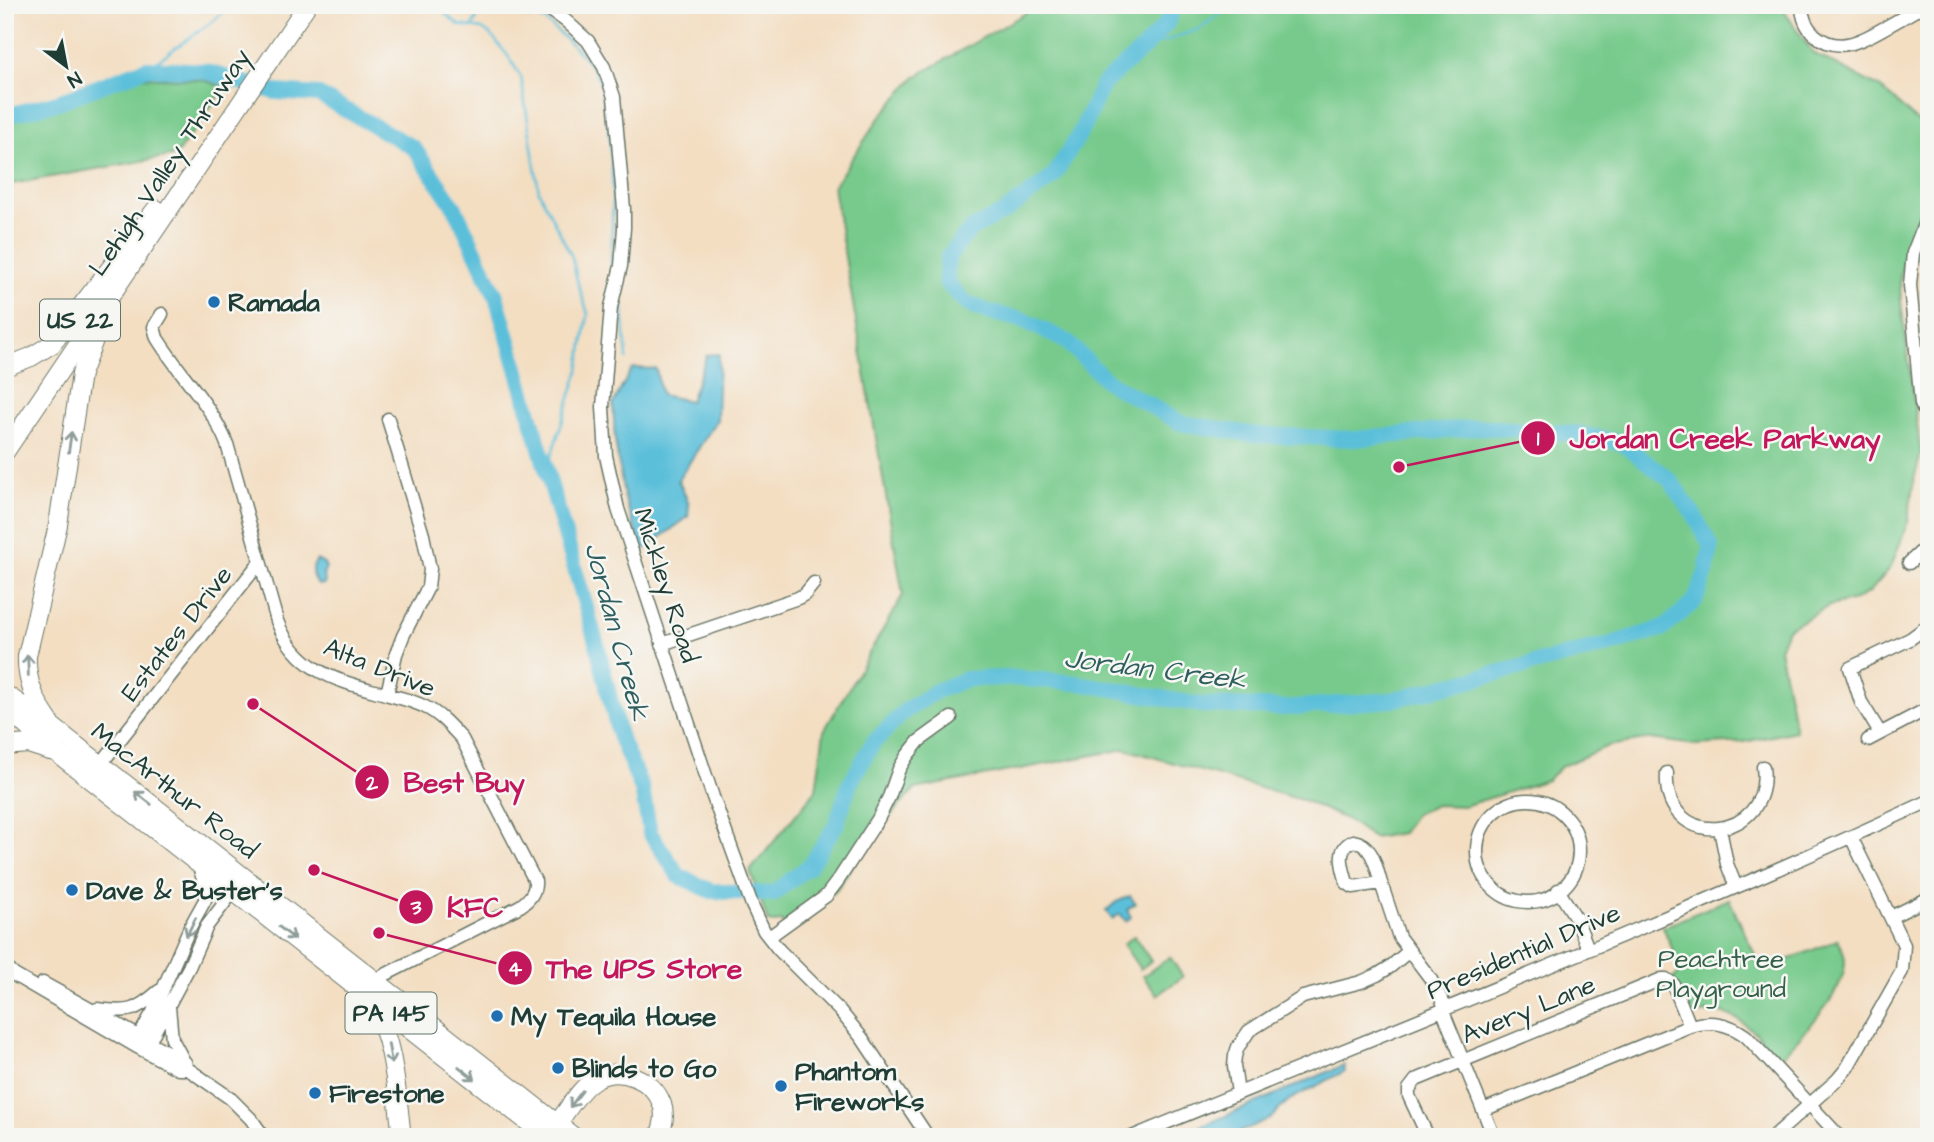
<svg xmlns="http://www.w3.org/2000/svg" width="1934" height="1142" font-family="'Architects Daughter',sans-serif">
<rect width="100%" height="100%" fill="#f6f6f2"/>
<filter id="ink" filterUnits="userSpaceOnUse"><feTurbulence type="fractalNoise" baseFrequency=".0143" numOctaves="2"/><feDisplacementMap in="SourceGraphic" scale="14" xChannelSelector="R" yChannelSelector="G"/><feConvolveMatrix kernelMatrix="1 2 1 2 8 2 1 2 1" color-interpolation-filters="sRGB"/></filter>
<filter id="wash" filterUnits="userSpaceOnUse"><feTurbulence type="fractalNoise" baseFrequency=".00686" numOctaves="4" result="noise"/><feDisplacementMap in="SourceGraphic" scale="28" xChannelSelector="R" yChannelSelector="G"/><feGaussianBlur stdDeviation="1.57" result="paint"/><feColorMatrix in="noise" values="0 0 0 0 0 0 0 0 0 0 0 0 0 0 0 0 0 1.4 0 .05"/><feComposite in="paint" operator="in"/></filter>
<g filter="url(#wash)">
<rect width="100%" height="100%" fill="#f3dec2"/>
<path fill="#77ca8c" stroke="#4b8460" stroke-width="2" d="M1034,5H1780L1813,53L1881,88L1917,121L1929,123V184L1905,252L1900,279L1901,302L1921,454L1914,479L1908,522L1891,567L1870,592L1855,600L1829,606L1787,629L1779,649L1796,731L1744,742L1695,745L1651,739L1608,746L1562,766L1547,780L1464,806L1436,805L1415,814L1402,833L1373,838L1348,820L1305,801L1125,749L915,789L880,827L836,890L787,927L781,921L775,923L768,922L750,871L816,790L824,731L903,595L833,187L880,117L915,77L1024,14Z
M142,77L203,80L225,87L176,155L5,185V120L48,109L113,85Z
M1729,899L1762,970L1838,940C1841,946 1845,954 1845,961C1845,995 1801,1035 1779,1059C1762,1040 1742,1013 1713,1012C1705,1011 1695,1016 1686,1018L1670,981L1682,971L1663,927Z
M1134,936L1151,961L1140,969L1123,944Z
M1170,957L1183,977L1157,995L1143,976Z"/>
<path fill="#5cbfda" stroke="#3e7e87" stroke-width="2" d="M719,354L717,420L678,480L689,504L688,517L642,551L624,496L615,440L613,404L631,370L634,368L656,369L661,395L690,401L707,355Z
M317,560L324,564L326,568L323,575L325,581L324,584L319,585C310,577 311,568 317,560Z
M1130,896L1135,903L1127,910L1131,917L1126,921L1120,914L1112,919L1106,911L1116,902Z
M1344,1065L1345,1071L1289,1100L1271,1118L1229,1137H1177Z"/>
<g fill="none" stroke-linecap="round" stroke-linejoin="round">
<path stroke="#5cbfda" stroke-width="2.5" d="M428,5L442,11L459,25L482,29L491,35L508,56L521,77L539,192L572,257L577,280L588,314L579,370L546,472
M494,5L504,8L510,13
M528,18C542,14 549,24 559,33C575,47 588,59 598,78C602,87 604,99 605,109C615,159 613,211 611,261L614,270
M472,27L482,9L493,5
M1143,49L1199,29L1215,17L1237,5
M147,68L209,24L232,5
M621,285L627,359"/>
<path stroke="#5cbfda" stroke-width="16" d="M5,116L58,102L147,68L204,71L276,92L319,95L414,148L455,208L496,296L597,645L619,735L642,789L650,833L679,876L711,891L773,894L810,865L836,825L849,785L873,743L905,711L936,691L966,679L1015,678L1079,683L1201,705L1284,708L1392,700L1612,644L1664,628L1695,601L1706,572L1711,546L1694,515L1670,480L1622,443L1580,434L1481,427L1355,439L1255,435L1181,423L1108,382L1066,341L1023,320L988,312L966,303L946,282L948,257L970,230L1005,212L1053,177L1079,135L1103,84L1143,49L1167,23L1174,5"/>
</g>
</g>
<g filter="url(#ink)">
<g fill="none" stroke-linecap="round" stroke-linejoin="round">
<g stroke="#697566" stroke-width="15">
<path id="minor" d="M543,5L566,21L588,41L604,67L614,97L624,209V228L621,266L611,307L603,407L606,456L618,509L713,797L752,905L764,931L779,950L840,1011L862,1038L928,1137
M1802,5C1802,17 1806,27 1815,35C1839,55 1863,40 1886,27C1899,20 1912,12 1925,5
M1929,212L1913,253L1910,285L1921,404L1923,409L1929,414
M162,314L154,327L157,338C180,375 211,404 227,444L277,621C298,674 340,681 389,695C401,698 414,701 425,707C440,714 451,727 462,739L535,881C536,892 529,900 520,906L375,980
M1909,563L1929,544
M662,644L798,598L805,594L814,583
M387,694L396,654L403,636L428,587L430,569L423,535L388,419
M1880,733L1861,702L1850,668L1910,639L1929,625
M1868,740L1929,708
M100,765L260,562
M1667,773C1662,852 1773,843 1763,767
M1477 851a51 51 0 1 1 102 0a51 51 0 1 1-102 0Z
M1720,829L1727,864L1736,887
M1353,841C1373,844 1376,867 1381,883L1353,887L1347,883C1343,868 1335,849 1353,841Z
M1381,883L1399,937L1430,978L1446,1008
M1558,890L1576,918L1588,949
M1891,917L1929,898
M769,937L826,896L839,879L878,819L889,797L899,769L907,756L919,741L951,718
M5,966L14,975L139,1048L178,1069H188
M43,983L185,1062
M169,1007L172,1039L188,1069L230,1098L251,1119L264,1137
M97,1009C128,1013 135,1012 159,991
M1442,1009L1494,1137
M139,1043V1036L153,1012L190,927L205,900L206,888L198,864
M139,1048L149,1042L189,967L207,926L238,885
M1238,1093L1234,1066L1235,1056L1238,1047L1249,1031L1303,997L1361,982L1377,975L1390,967L1409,951
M1483,1110L1690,1026C1711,1020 1728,1023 1746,1036L1840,1137
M1132,1137C1398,1027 1668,922 1929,801
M1428,1137L1409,1096V1089L1416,1080L1662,979H1666L1673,984L1690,1026
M1773,1137L1837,1080L1847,1068L1902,971L1904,945L1851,837"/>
</g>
<g stroke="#697566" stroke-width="20">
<path id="highway" d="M5,367L31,357L52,344L156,209
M5,452L307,5
M5,694L53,727L574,1137
M5,707L57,753L547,1137
M49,721C35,701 26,681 27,656L58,525L81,374L97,332
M5,746L28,744L50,751
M370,1000C395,1040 396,1091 402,1137
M557,1124C569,1109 580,1087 597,1078C621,1066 653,1079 662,1104C666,1116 663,1126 659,1137"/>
</g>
<use href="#minor" stroke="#fff" stroke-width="12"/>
<use href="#highway" stroke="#fff" stroke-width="18"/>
</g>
<defs><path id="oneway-shaft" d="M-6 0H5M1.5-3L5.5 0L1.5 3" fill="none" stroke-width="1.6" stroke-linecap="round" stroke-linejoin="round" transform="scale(1.75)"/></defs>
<g stroke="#8f9e9a">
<use href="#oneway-shaft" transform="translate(70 442) rotate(-82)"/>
<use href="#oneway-shaft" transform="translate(28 665) rotate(-92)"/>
<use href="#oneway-shaft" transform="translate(143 798) rotate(-142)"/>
<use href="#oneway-shaft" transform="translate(191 927) rotate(117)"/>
<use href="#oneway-shaft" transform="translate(287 933) rotate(38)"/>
<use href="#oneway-shaft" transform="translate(390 1054) rotate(80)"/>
<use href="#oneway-shaft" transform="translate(467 1073) rotate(38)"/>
<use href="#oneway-shaft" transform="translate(576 1099) rotate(127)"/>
</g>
</g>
<g fill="#1f6fb2" stroke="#f6f6f2" stroke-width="2.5">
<circle cx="214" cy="302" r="7"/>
<circle cx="72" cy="890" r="7"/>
<circle cx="497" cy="1016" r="7"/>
<circle cx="558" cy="1068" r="7"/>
<circle cx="781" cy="1086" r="7"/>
<circle cx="315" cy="1093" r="7"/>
</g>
<g text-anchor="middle" stroke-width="5" stroke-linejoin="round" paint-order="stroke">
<g fill="#f6f6f2" stroke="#60746d" stroke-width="2">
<rect x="40" y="299.5" width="80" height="41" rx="5"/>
<rect x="345.5" y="992.5" width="91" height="41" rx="5"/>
</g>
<g font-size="24" font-weight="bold" fill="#1f3d34">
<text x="80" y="328">US 22</text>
<text x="391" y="1021">PA 145</text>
</g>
<g font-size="26" fill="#1f3d34" stroke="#f6f6f2">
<text transform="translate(169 162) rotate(-56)" y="9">Lehigh Valley Thruway</text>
<text transform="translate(667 585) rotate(72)" y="9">Mickley Road</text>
<text transform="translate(176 633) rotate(-52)" y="9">Estates Drive</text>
<text transform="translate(380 667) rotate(22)" y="9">Alta Drive</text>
<text transform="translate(175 790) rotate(38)" y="9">MacArthur Road</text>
<text transform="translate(1523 951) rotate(-23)" y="9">Presidential Drive</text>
<text transform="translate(1528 1009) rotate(-22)" y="9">Avery Lane</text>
</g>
<g font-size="26" font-weight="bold" fill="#1f3d34" stroke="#f6f6f2" text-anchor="start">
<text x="228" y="311">Ramada</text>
<text x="86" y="899">Dave &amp; Buster's</text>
<text x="511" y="1025">My Tequila House</text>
<text x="572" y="1077">Blinds to Go</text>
<text x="795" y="1080">Phantom<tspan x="795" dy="30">Fireworks</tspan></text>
<text x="329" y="1102">Firestone</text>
</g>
<g font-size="26" fill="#35604a" stroke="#f6f6f2">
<text x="1721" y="967">Peachtree<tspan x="1721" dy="30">Playground</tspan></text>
</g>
<g font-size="28" font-style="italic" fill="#2e5e5e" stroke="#f6f6f2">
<text transform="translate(618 631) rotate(75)" y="10">Jordan Creek</text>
<text transform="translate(1155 668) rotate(7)" y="10">Jordan Creek</text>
</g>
</g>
<path fill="none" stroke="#c2185b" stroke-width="2.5" d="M1399 467L1538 438M253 704L372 782M314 870L416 907M379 933L515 968"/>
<g fill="#c2185b" stroke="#f6f6f2" stroke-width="2.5">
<circle cx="1399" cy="467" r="7"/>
<circle cx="253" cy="704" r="7"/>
<circle cx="314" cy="870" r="7"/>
<circle cx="379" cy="933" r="7"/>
<circle cx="1538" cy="438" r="18"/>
<circle cx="372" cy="782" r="18"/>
<circle cx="416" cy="907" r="18"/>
<circle cx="515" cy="968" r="18"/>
</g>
<g font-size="21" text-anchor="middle" font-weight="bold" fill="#fff">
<text x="1538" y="445">1</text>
<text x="372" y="790">2</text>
<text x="416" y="914">3</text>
<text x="515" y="976">4</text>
</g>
<g font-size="28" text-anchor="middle" font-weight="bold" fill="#c2185b" stroke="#f6f6f2" stroke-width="5" stroke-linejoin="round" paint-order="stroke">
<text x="1725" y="448">Jordan Creek Parkway</text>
<text x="464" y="792">Best Buy</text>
<text x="475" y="917">KFC</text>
<text x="644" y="978">The UPS Store</text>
</g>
<rect width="1934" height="1142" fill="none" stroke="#f6f6f2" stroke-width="28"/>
<g transform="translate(66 66) rotate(148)" stroke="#f6f6f2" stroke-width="5" paint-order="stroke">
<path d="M0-5L12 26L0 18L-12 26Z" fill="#1f3d34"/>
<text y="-10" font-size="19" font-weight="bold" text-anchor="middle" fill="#1f3d34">N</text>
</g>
</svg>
